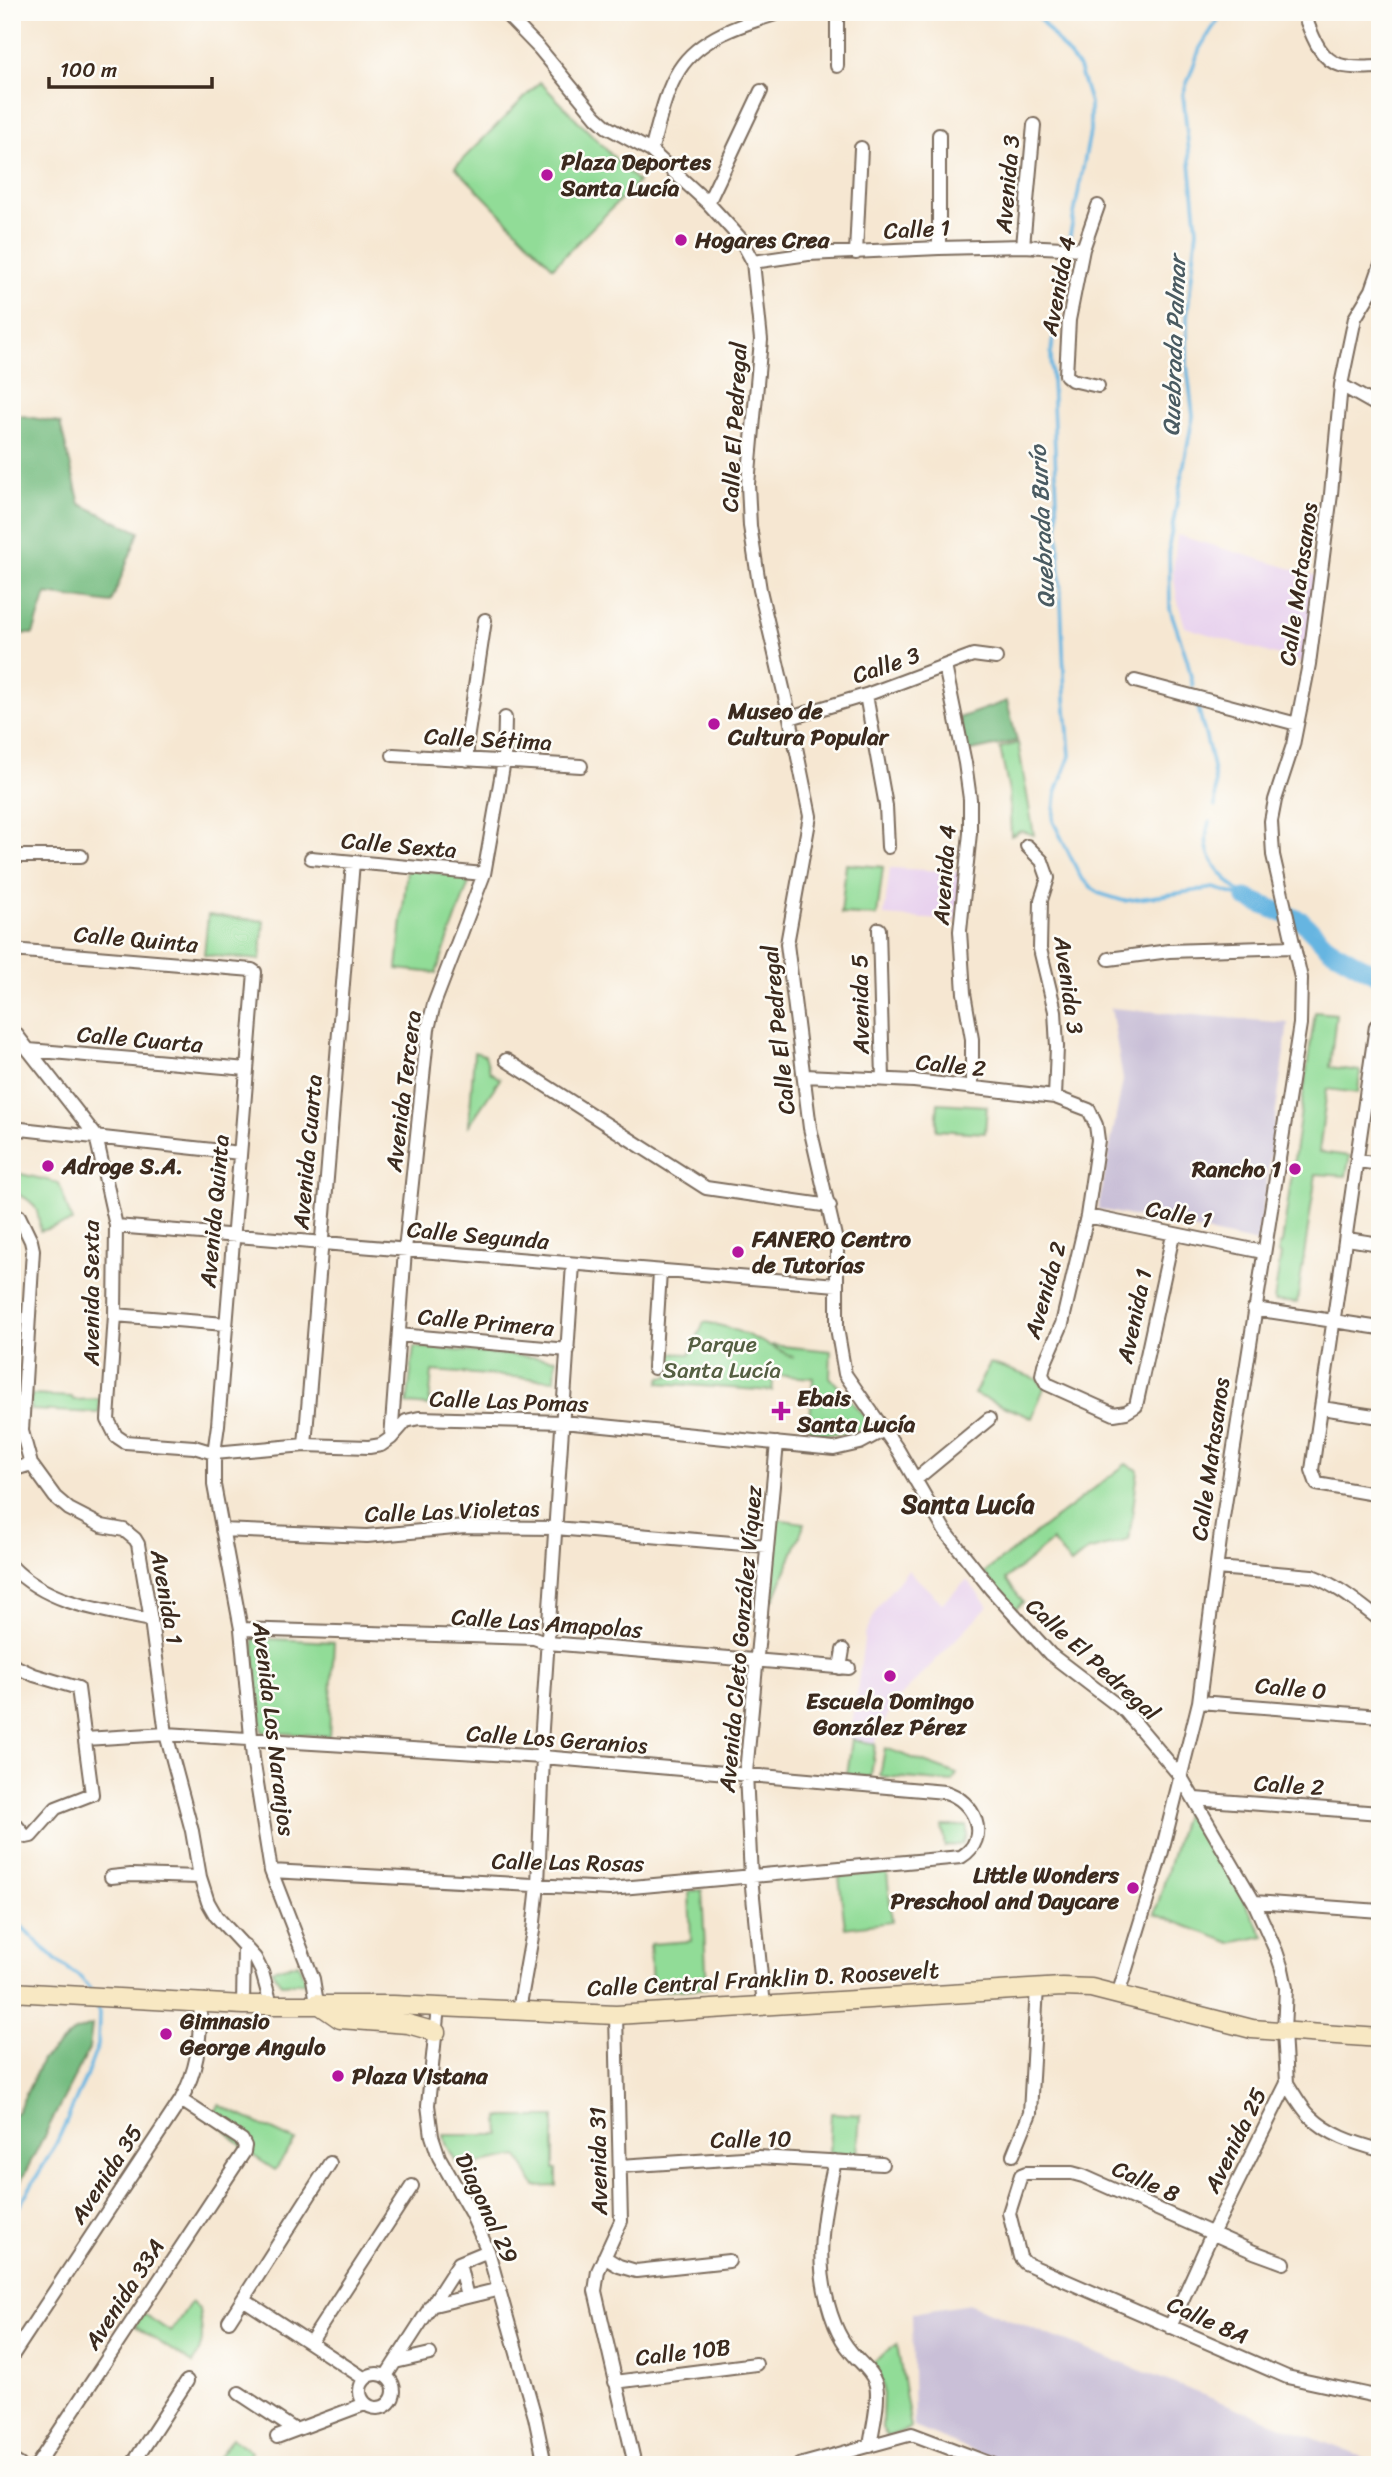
<svg xmlns="http://www.w3.org/2000/svg" width="1392" height="2477" font-family="Sriracha,sans-serif">
<rect width="100%" height="100%" fill="#fdfcf7"/>
<filter id="ink" filterUnits="userSpaceOnUse"><feTurbulence type="fractalNoise" baseFrequency=".0143" numOctaves="2"/><feDisplacementMap in="SourceGraphic" scale="14" xChannelSelector="R" yChannelSelector="G"/><feConvolveMatrix kernelMatrix="1 2 1 2 8 2 1 2 1" color-interpolation-filters="sRGB"/></filter>
<filter id="wash" filterUnits="userSpaceOnUse"><feTurbulence type="fractalNoise" baseFrequency=".00686" numOctaves="4" result="noise"/><feDisplacementMap in="SourceGraphic" scale="28" xChannelSelector="R" yChannelSelector="G"/><feGaussianBlur stdDeviation="1.57" result="paint"/><feColorMatrix in="noise" values="0 0 0 0 0 0 0 0 0 0 0 0 0 0 0 0 0 1.4 0 .05"/><feComposite in="paint" operator="in"/></filter>
<g filter="url(#wash)">
<rect width="100%" height="100%" fill="#f6e7d2"/>
<path fill="#e8d2ee" d="M1177,535L1320,577L1305,664L1185,627L1177,598L1173,572Z
M890,868L962,872L956,921L884,916Z
M908,1570L942,1603L967,1580L988,1606L899,1698L889,1712L875,1743L850,1739L865,1634L881,1602Z"/>
<path fill="#c9bfd7" d="M1111,1008L1288,1023L1258,1243L1098,1209L1123,1080Z
M970,2304L1380,2464V2465H1007L914,2427L912,2313Z"/>
<path fill="#91dc97" stroke="#66835a" stroke-width="2" d="M540,82L638,182L553,267L455,167Z
M1018,743L1034,835L1021,831L1011,836L1009,792L1000,748Z
M846,864L883,867L877,916L841,914Z
M407,869L471,877L436,973L397,969Z
M208,915L264,921L260,960L204,955Z
M1315,1012L1336,1014L1330,1067L1360,1071L1358,1093L1327,1089L1319,1152L1350,1156L1346,1176L1316,1174L1297,1303L1274,1301L1281,1254L1278,1253L1280,1244L1282,1243Z
M474,1052L485,1055L490,1072L500,1079L469,1125Z
M938,1103L987,1106L985,1133L936,1130Z
M13,1172L59,1183L72,1222L40,1231C39,1213 37,1202 19,1195Z
M704,1322C736,1327 765,1343 794,1358L771,1345L831,1351L830,1377L865,1417L867,1425L853,1433L809,1434L813,1378L774,1375L772,1391L659,1383L661,1377L670,1376L671,1361L664,1358L662,1353L690,1354Z
M414,1347L556,1359L555,1380L432,1371L429,1406L407,1404Z
M990,1363L1037,1379L1044,1388L1032,1418L974,1394Z
M31,1395L72,1397L73,1400L100,1399L99,1413L30,1410Z
M1126,1464L1138,1470L1129,1540L1087,1551L1071,1564L1052,1541L1006,1579L1023,1602L1014,1610L984,1573Z
M776,1519L805,1523L774,1599H768Z
M253,1638L334,1642L329,1736L262,1732Z
M852,1739L875,1744L871,1777L847,1775Z
M885,1748L957,1774L952,1782L880,1776Z
M1189,1802L1264,1936L1231,1943L1155,1914L1184,1814V1805Z
M942,1826H967V1835L962,1844L945,1847Z
M887,1872L892,1922L845,1928L839,1877Z
M702,1890L707,1988L652,1992L650,1944L691,1941L689,1891Z
M298,1964L306,1982L282,1984L271,1970Z
M219,2105L295,2141L275,2170L249,2153L212,2118Z
M831,2113L860,2115L857,2155L829,2153Z
M499,2117H554V2169H557V2186L535,2187L518,2156L459,2167L446,2144L444,2135H500Z
M191,2302L199,2309C202,2334 206,2342 193,2364L135,2326L144,2314L171,2332Z
M897,2344L911,2428L887,2437L882,2428L883,2385L873,2362Z
M232,2438L251,2452L242,2465H213Z"/>
<path fill="#74bc80" stroke="#58734f" stroke-width="2" d="M12,414L60,423L80,504L139,532L111,603L46,594L33,634L12,633Z
M1007,701L1017,741L967,752L959,718Z
M92,2025L89,2049L12,2198V2116L18,2111L42,2060L75,2031Z"/>
<g fill="none" stroke-linecap="round" stroke-linejoin="round">
<path stroke="#66b5e1" stroke-width="3.5" d="M1034,12L1079,68L1090,103V132L1063,271L1051,354L1065,698L1070,756L1056,793L1053,821L1081,878L1098,893L1124,901L1214,888L1246,898
M1193,686L1187,659L1170,609L1169,545L1193,416L1187,365V317L1197,230L1183,94L1200,48L1223,12
M1198,707C1206,741 1218,771 1215,806
M1209,822C1198,857 1222,875 1244,897
M12,1917L56,1960L81,1978L90,1989
M12,2218L56,2144L86,2077L98,2045L99,2013L95,2003"/>
<path stroke="#66b5e1" stroke-width="19" d="M1246,898L1302,921L1329,948L1380,977"/>
</g>
</g>
<g filter="url(#ink)">
<g fill="none" stroke-linecap="round" stroke-linejoin="round">
<g stroke="#7c6c5d" stroke-width="16">
<path id="minor" d="M504,12L539,48L596,117L607,127L651,151L708,203L740,238L753,262L761,340L748,484L750,526L760,590L790,718L810,816L787,944L810,1128L837,1245V1328L845,1374L898,1450L945,1531L991,1589L1050,1654L1126,1712L1181,1777L1254,1902L1276,1951L1282,1969L1286,1988L1284,2031L1287,2083L1212,2234L1170,2327
M833,12L837,17V66
M1303,12C1311,31 1318,59 1340,65C1352,69 1368,67 1380,67
M651,151C659,124 664,94 679,70C700,36 746,23 782,12
M708,203L761,91
M1098,206L1083,249L1069,320L1066,375L1072,380L1098,386
M1023,246L1034,125
M939,248V135
M856,253L861,148
M753,262L808,254L939,248L1023,246L1083,249
M1341,385L1380,407
M945,666L965,763L970,799V833L960,931L964,993L972,1039V1088
M1135,681L1297,724
M866,695L886,806L888,847
M790,718L866,695L973,655L996,658
M393,755L581,766
M467,760V740L485,620
M1027,846L1042,861L1048,878L1041,900L1040,949L1055,1011L1057,1047L1055,1097
M12,856H81
M311,858L484,874
M879,929L883,1079
M12,950L252,970L255,972L218,1425L214,1453V1485L241,1629L253,1758L271,1871L313,1979L317,2003
M1109,959L1169,951L1293,947
M1376,1026L1312,1470L1317,1484L1380,1495
M12,1029L96,1136L116,1226L115,1315L108,1420L116,1436L125,1442L194,1447L214,1453L305,1445L369,1447L381,1445L391,1438L406,1421L419,1418L563,1422L834,1449L860,1443L884,1430
M29,1050L247,1069
M506,1060L706,1188L830,1206
M805,1076L914,1081L1055,1097L1089,1110L1096,1125L1098,1140L1087,1216L1062,1324L1044,1365L1042,1375L1047,1384L1114,1414L1126,1412L1136,1406L1173,1235
M12,1128L240,1153
M1358,1161L1380,1164
M19,1216L31,1241L33,1250L22,1431L31,1464L55,1497L69,1509L102,1526L124,1530L135,1539L138,1544L151,1620L166,1734L192,1831L200,1877L208,1902L216,1916L255,1958L262,1972L271,2004
M1087,1216L1263,1252
M116,1226L837,1285
M1347,1239L1380,1244
M1254,1309L1380,1328
M115,1315L225,1324
M399,1335L568,1350
M654,1368L660,1272
M1322,1408L1380,1417
M391,1438L405,1250L428,1029L434,1004L484,874L504,761L505,718
M305,1445L353,862
M12,1470L31,1464
M915,1480L989,1419
M222,1530L367,1536L465,1527L556,1528L767,1546
M12,1567C49,1605 103,1610 151,1620
M1216,1568L1312,1576C1337,1585 1359,1604 1380,1620
M241,1629L534,1638L548,1643L849,1668
M12,1665L34,1675L78,1688L92,1794L56,1808L31,1836L26,1837L12,1820
M840,1668L843,1650
M1199,1702L1380,1716
M85,1739L166,1734L543,1757L945,1792C974,1800 992,1838 961,1857L610,1889L271,1871
M1195,1799L1380,1813
M111,1877L131,1875L200,1877
M1254,1902L1380,1911
M1118,1995L1161,1855L1199,1702L1222,1524L1300,1024L1301,978L1273,855L1271,821L1275,800L1293,745L1309,664L1331,494L1341,385L1355,318L1372,290L1380,267
M243,2005L244,1945
M764,2006L751,1877L746,1773L777,1443
M438,2007L428,2105L432,2136L439,2157L471,2213L488,2251L535,2417L545,2465
M519,2010L533,1931L538,1885L543,1757L541,1743L573,1264
M616,2015L621,2221L598,2271L595,2291L635,2465
M1287,2083C1294,2094 1301,2107 1310,2116C1329,2135 1354,2143 1380,2150
M1013,2155L1030,2113L1037,1987
M835,2161C822,2219 812,2267 835,2325C839,2335 845,2345 852,2353C859,2362 871,2370 875,2382C881,2397 872,2430 870,2446
M620,2166L758,2157L882,2164
M604,2257L619,2266L636,2271L729,2261
M459,2263L467,2297
M1284,2263L1254,2252L1083,2176L1072,2173H1026L1021,2175L1009,2213L1020,2257L1025,2263L1287,2377L1380,2397
M243,2299L365,2379
M430,2306L500,2289
M229,2321L330,2163
M310,2343L412,2186
M12,2356L181,2100C200,2064 199,2042 201,2003
M395,2362L430,2354
M360 2391a17 17 0 1 1 34 0a17 17 0 1 1-34 0Z
M386,2376L459,2263L488,2251
M615,2382L756,2364
M239,2393L295,2430
M277,2437L365,2404
M12,2460L20,2465
M37,2465L244,2152L245,2146L242,2140L181,2100
M132,2465L187,2381
M799,2465L912,2434L994,2465"/>
</g>
<g stroke="#7c6c5d" stroke-width="21">
<path id="secondary" d="M12,1992L243,2005H393L616,2015L1062,1987L1091,1988L1252,2029L1380,2038
M317,2003L340,2019L408,2024L436,2032"/>
</g>
<use href="#minor" stroke="#fff" stroke-width="12"/>
<use href="#secondary" stroke="#f8e8c3" stroke-width="18"/>
</g>
</g>
<g fill="#b5179e" stroke="#fdfcf7" stroke-width="2.5">
<circle cx="547" cy="175" r="7"/>
<circle cx="681" cy="240" r="7"/>
<circle cx="714" cy="724" r="7"/>
<circle cx="48" cy="1166" r="7"/>
<circle cx="1295" cy="1169" r="7"/>
<circle cx="738" cy="1252" r="7"/>
<path d="M777.5 1400.5h7v7h7v7h-7v7h-7v-7h-7v-7h7z"/>
<circle cx="890" cy="1676" r="7"/>
<circle cx="1133" cy="1888" r="7"/>
<circle cx="166" cy="2034" r="7"/>
<circle cx="338" cy="2076" r="7"/>
</g>
<g text-anchor="middle" stroke-width="5" stroke-linejoin="round" paint-order="stroke">
<g font-size="23" font-weight="bold" fill="#3b2a1e" stroke="#fdfcf7" text-anchor="start">
<text x="561" y="170">Plaza Deportes<tspan x="561" dy="26">Santa Lucía</tspan></text>
<text x="695" y="248">Hogares Crea</text>
<text x="728" y="719">Museo de<tspan x="728" dy="26">Cultura Popular</tspan></text>
<text x="62" y="1174">Adroge S.A.</text>
<text x="1281" y="1177" text-anchor="end">Rancho 1</text>
<text x="752" y="1247">FANERO Centro<tspan x="752" dy="26">de Tutorías</tspan></text>
<text x="797" y="1406">Ebais<tspan x="797" dy="26">Santa Lucía</tspan></text>
<text x="890" y="1709" text-anchor="middle">Escuela Domingo<tspan x="890" dy="26">González Pérez</tspan></text>
<text x="1119" y="1883" text-anchor="end">Little Wonders<tspan x="1119" dy="26">Preschool and Daycare</tspan></text>
<text x="180" y="2029">Gimnasio<tspan x="180" dy="26">George Angulo</tspan></text>
<text x="352" y="2084">Plaza Vistana</text>
</g>
<g font-size="23" fill="#3b2a1e" stroke="#fdfcf7">
<text transform="translate(1007 184) rotate(-85)" y="8">Avenida 3</text>
<text transform="translate(917 229) rotate(-3)" y="8">Calle 1</text>
<text transform="translate(1058 286) rotate(-79)" y="8">Avenida 4</text>
<text transform="translate(734 427) rotate(-87)" y="8">Calle El Pedregal</text>
<text transform="translate(1298 584) rotate(-82)" y="8">Calle Matasanos</text>
<text transform="translate(886 665) rotate(-19)" y="8">Calle 3</text>
<text transform="translate(488 739) rotate(3)" y="8">Calle Sétima</text>
<text transform="translate(399 845) rotate(5)" y="8">Calle Sexta</text>
<text transform="translate(944 875) rotate(-86)" y="8">Avenida 4</text>
<text transform="translate(136 939) rotate(5)" y="8">Calle Quinta</text>
<text transform="translate(1069 985) rotate(82)" y="8">Avenida 3</text>
<text transform="translate(860 1004) rotate(-91)" y="8">Avenida 5</text>
<text transform="translate(778 1030) rotate(-96)" y="8">Calle El Pedregal</text>
<text transform="translate(140 1039) rotate(5)" y="8">Calle Cuarta</text>
<text transform="translate(951 1065) rotate(6)" y="8">Calle 2</text>
<text transform="translate(403 1091) rotate(-83)" y="8">Avenida Tercera</text>
<text transform="translate(307 1152) rotate(-85)" y="8">Avenida Cuarta</text>
<text transform="translate(214 1211) rotate(-85)" y="8">Avenida Quinta</text>
<text transform="translate(1179 1214) rotate(11)" y="8">Calle 1</text>
<text transform="translate(478 1235) rotate(5)" y="8">Calle Segunda</text>
<text transform="translate(1045 1290) rotate(-74)" y="8">Avenida 2</text>
<text transform="translate(91 1293) rotate(-90)" y="8">Avenida Sexta</text>
<text transform="translate(1134 1316) rotate(-78)" y="8">Avenida 1</text>
<text transform="translate(486 1322) rotate(5)" y="8">Calle Primera</text>
<text transform="translate(509 1401) rotate(2)" y="8">Calle Las Pomas</text>
<text transform="translate(1210 1459) rotate(-82)" y="8">Calle Matasanos</text>
<text transform="translate(452 1511) rotate(-2)" y="8">Calle Las Violetas</text>
<text transform="translate(167 1597) rotate(80)" y="8">Avenida 1</text>
<text transform="translate(547 1623) rotate(4)" y="8">Calle Las Amapolas</text>
<text transform="translate(740 1639) rotate(-85)" y="8">Avenida Cleto González Víquez</text>
<text transform="translate(1093 1659) rotate(42)" y="8">Calle El Pedregal</text>
<text transform="translate(1291 1688) rotate(5)" y="8">Calle 0</text>
<text transform="translate(274 1729) rotate(83)" y="8">Avenida Los Naranjos</text>
<text transform="translate(557 1739) rotate(4)" y="8">Calle Los Geranios</text>
<text transform="translate(1289 1785) rotate(4)" y="8">Calle 2</text>
<text transform="translate(568 1862) rotate(1)" y="8">Calle Las Rosas</text>
<text transform="translate(763 1979) rotate(-3)" y="8">Calle Central Franklin D. Roosevelt</text>
<text transform="translate(751 2139) rotate(-1)" y="8">Calle 10</text>
<text transform="translate(1235 2140) rotate(-64)" y="8">Avenida 25</text>
<text transform="translate(598 2161) rotate(-91)" y="8">Avenida 31</text>
<text transform="translate(106 2174) rotate(-57)" y="8">Avenida 35</text>
<text transform="translate(1146 2181) rotate(24)" y="8">Calle 8</text>
<text transform="translate(487 2208) rotate(65)" y="8">Diagonal 29</text>
<text transform="translate(124 2294) rotate(-57)" y="8">Avenida 33A</text>
<text transform="translate(1208 2320) rotate(24)" y="8">Calle 8A</text>
<text transform="translate(683 2352) rotate(-7)" y="8">Calle 10B</text>
</g>
<g font-size="23" fill="#555f42" stroke="#fdfcf7">
<text x="722" y="1352">Parque<tspan x="722" dy="26">Santa Lucía</tspan></text>
</g>
<g font-size="24" font-style="italic" fill="#4a5b62" stroke="#fdfcf7">
<text transform="translate(1174 346) rotate(-88)" y="8">Quebrada Palmar</text>
<text transform="translate(1042 527) rotate(-93)" y="8">Quebrada Burío</text>
</g>
<g font-size="26" font-weight="bold" fill="#3b2a1e" stroke="#fdfcf7">
<text x="968" y="1513">Santa Lucía</text>
</g>
</g>
<rect width="1392" height="2477" fill="none" stroke="#fdfcf7" stroke-width="42"/>
<path d="M49 77v10h163v-10" fill="none" stroke="#3b2a1e" stroke-width="3.5"/>
<text x="60" y="77" font-size="21" fill="#3b2a1e" stroke="#fdfcf7" stroke-width="5" paint-order="stroke">100 m</text>
</svg>
